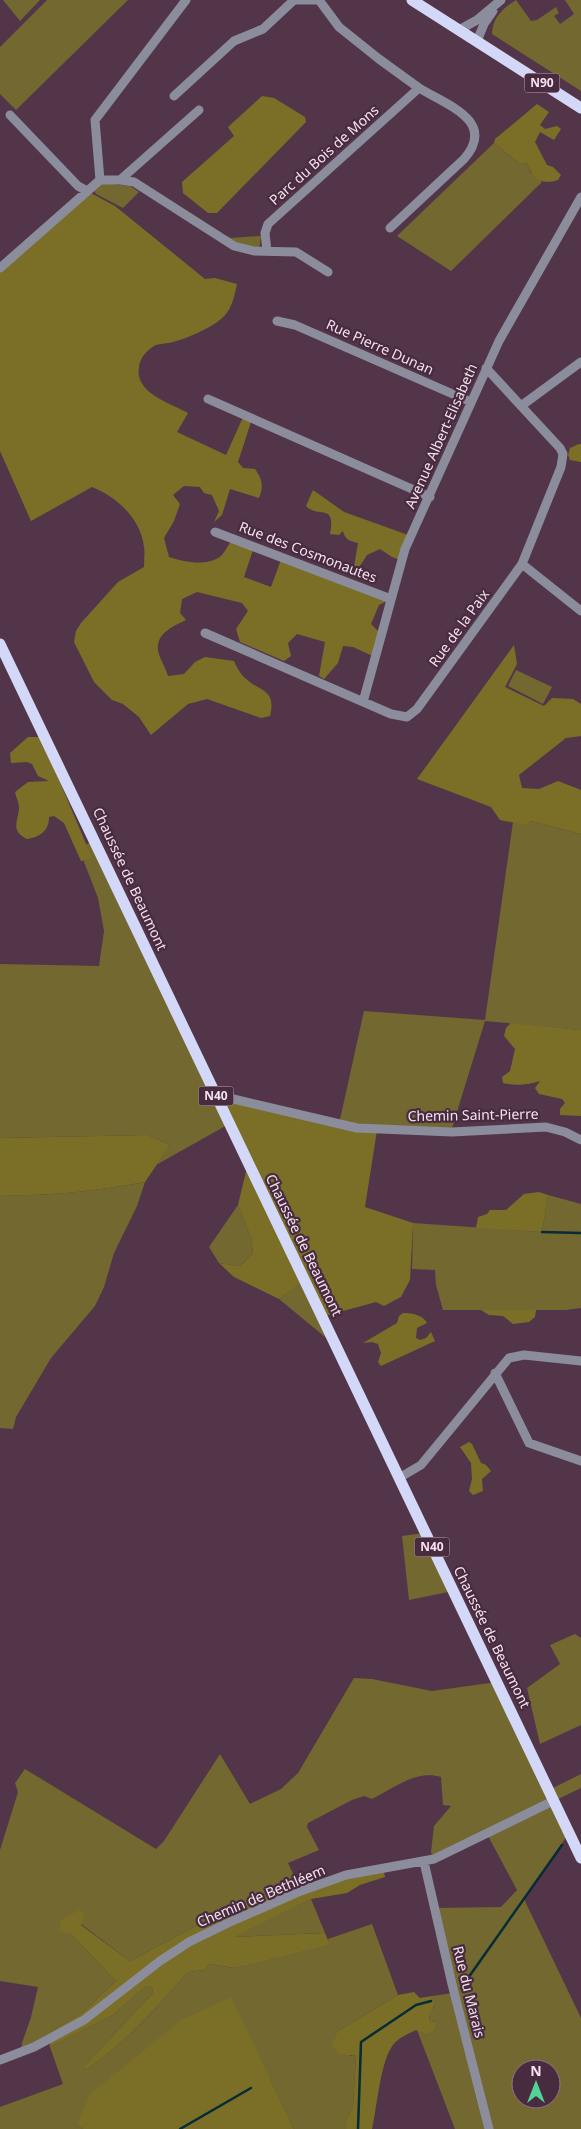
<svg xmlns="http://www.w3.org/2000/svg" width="581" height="2129" font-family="'Noto Sans',sans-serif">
<rect width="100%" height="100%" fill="#533549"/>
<path fill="#726830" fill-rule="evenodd" d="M3,0H40L20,21Z
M47,0H128L16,110L0,94V47Z
M516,0L531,21L537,20L556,7L559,13L554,16L560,24L574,14L565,0H581V91L492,34C492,18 503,8 516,0Z
M494,143L520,164L527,163L530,172L542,182L451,271L397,236Z
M101,183L130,186L139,192L123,208L96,194L94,190Z
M227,236L230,238L261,236L259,251L226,239Z
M516,670L552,687L543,704L508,686Z
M531,821L581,834V1030L485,1021L452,1128L339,1124L364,1011L485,1020L513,822L525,824Z
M94,840L229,1124L156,1165L170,1145L148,1135L0,1138V964L99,966L104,931L98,898L79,849Z
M145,1182L137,1206L114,1253L104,1287L95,1306L51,1358L16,1417L13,1429L0,1428V1195C51,1196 95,1191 145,1182Z
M548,1195L581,1204V1308L566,1310H443L436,1285L435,1270L412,1269L413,1223L542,1232Z
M238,1205L251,1238L253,1253L240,1266L219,1263L209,1247Z
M304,1279L336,1346L279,1299Z
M425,1533L453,1591L409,1600L402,1536Z
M575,1634L581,1638V1725L540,1744L527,1688L560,1664L550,1645Z
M354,1678L372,1679L432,1691L497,1682L549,1790L581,1774V1788L554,1801L569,1833L524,1899L581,2018V2129H455L417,2030L427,2035L433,2032L437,2027L436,2022L430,2021L429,2015L435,2005L432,1996L454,1993L435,1908L501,1907L517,1890L487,1834L434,1859L431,1852L434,1826L451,1806L443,1805L441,1777C417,1769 392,1789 372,1799L364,1796L352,1800L308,1823L307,1827L319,1850L288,1863L298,1884H288L211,1918L130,1961L81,1924L71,1934L116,1981L83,2012L51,2032L49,2039L21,2052L22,2043L31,2017L38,1987L0,1981V1850L18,1792L15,1783L25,1769L156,1849L164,1841L220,1754L250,1804L281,1789L298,1773ZM521,2069H551V2099H521Z
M311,1899L325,1933L233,1937Z
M372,1924L398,1995L338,2031L350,2056H356L353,2107L347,2118V2129H294L270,2079L77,2125L83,2129H0V2107L63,2084L50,2047L113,2015L146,1986L152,1987L153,1993L85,2065L87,2069C126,2043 157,2007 188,1972L204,1970L210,1964L235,1968L329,1945L328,1939Z"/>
<path fill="#7b6f27" d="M262,96L274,98L305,117L306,122L217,213H208L183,193L182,182L234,136L228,127Z
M537,104L549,112L540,125L545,129L557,126L561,129L554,140L540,132L535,142L547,165L553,167L561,175L558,180C542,185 532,180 527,163L520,164L494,143L495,139Z
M87,191L115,206L205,279L215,278L237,284C234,297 232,310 221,319C209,329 188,338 173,342C167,344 159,343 154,346C146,351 140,358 139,367C134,393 170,403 188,413L177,432L226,455L244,415L252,419L238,462L243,468L255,469C262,479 264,486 259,498L230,489L222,515L214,522L219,511L212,495L204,493L200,487L184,486L173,495L180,504L174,521L164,538L169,557C184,562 207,567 221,556C225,552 229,544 232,539L254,547L244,577L271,587L282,557L391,599L379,605L371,624L382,635L375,657L353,647L343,646L338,663L324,679L319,676L325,642L297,634L288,643L291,656L284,661L240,642L236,629L248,611L242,603L197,592L182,599L180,613L186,620C174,626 156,633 158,650C159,658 166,668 168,676L184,674L195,662L205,657L234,661C236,666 239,671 242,675C258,693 277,687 270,716L261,718L207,699L188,704L151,735L139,717L123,704L112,700L94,682L74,642L76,631L81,623L118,582L144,567C144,560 145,553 144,547C141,519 117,497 92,487L31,521L0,451V268Z
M579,444H581V462L570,460L568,455L570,448Z
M313,490L344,512L411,536L402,561L392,557L380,549L367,555L360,566L356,568L354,567L358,543C350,541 345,540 343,531L339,535L330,534C336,502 319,519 306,506Z
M514,645L517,664L505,687L544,706L552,698L573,699L581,704V736L566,738L519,775L522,788L539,789L558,781L581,790V834L531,821L525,825L500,820L491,807L417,779Z
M28,737H41L92,858L81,861L64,823L54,816L49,817C49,831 40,837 27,839C9,830 19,820 19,808C19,803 16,797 15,792L28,782L49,781L38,776L32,764L27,762L11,763L10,753Z
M511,1023L581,1030V1116L560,1115V1109L565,1103L562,1099L539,1094L535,1088L540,1081C528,1085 515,1086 503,1083L502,1077L510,1071L515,1049L504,1036L506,1028Z
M217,1098L377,1130L365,1207L413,1223L410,1280L401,1297L384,1306L376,1302L321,1317L304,1280L279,1299L234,1277L219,1263L240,1266L253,1253L251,1238L238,1205L248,1163Z
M148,1135L170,1145L145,1182C95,1191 51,1196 0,1195V1138Z
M539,1192L548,1195L542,1232L476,1228L478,1217L487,1214L490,1210H506L524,1194Z
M481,1310H536L535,1317L529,1322L513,1324L503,1316L489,1315Z
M403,1313C412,1313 423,1315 427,1323L417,1328L416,1338L420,1340L426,1338L431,1332L435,1341L381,1366L378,1362L381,1353L378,1344L372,1342L363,1343L397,1323L399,1316Z
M469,1442L472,1444L481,1463L486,1465L491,1471L482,1479L483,1491L473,1495L469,1491L472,1479L471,1463L460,1447Z
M384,1872L385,1877L360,1885L347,1893L311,1899L234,1937L325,1933L330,1945L235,1968L210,1964L204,1970L188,1972C157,2007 126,2043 87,2069L84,2066L153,1993L152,1987L146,1986L113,2015L50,2047L49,2039L51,2032L83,2012L116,1981L71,1934L59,1931L61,1920L79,1910L85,1915L81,1925L130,1961L211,1918L289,1884H298L301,1891L338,1879Z
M414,1992L420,1998L432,1996L435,2004L429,2016L430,2021L436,2022L437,2027L433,2032L427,2035L416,2030C407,2034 396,2039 391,2048C380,2066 377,2107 372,2129H347V2118L353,2107L356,2056L339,2054L332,2045L338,2031L398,1995Z
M231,1997L294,2129H83L77,2125L89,2095L181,2020Z"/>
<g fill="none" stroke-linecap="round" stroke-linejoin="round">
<path stroke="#052c37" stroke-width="2.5" d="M542,1232L581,1233
M461,1988L562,1845
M180,2129L251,2088
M358,2129L361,2042L416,2005L431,2001"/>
<path stroke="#8b8d9d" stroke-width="9" d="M459,30L477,20L501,0
M477,41L484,24L493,11
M174,96L234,41L263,29L294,0
M10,115L78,186L87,191
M100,180L95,120L186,0
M120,180L134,182L234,246L254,251L296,252L328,272
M390,228L464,159C497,121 447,105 419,88
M267,251L265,233L268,224L419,88L379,59L339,27L319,0H295
M0,268L100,180H120L199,110
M277,321L295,325L471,402
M208,399L430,497
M521,406L581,362
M215,532L391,599
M522,564L581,611
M205,633L391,714L407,717L417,709L522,564L561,467L563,454L560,448L486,368
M363,702L405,549L499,341L581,197
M217,1098L225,1097L357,1128L452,1132L546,1127L565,1132L581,1140
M495,1373L529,1443L581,1461
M399,1478L421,1465L509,1358L524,1355L581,1361
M424,1862L452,1984L489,2129
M0,2060L34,2047L84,2020L160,1961L189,1942L230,1922L301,1891L346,1875L434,1859L553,1801"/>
<path stroke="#d4d8f8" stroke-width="11" d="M412,0L581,108
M0,644L581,1858"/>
</g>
<g text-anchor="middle" stroke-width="4.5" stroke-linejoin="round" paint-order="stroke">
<g fill="#482b3f" stroke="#c1abba" stroke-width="1">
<rect x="524.5" y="73.5" width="35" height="19" rx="4"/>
<rect x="198.5" y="1086.5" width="35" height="19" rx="4"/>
<rect x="414.5" y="1537.5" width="35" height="19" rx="4"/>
</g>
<g font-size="12" font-weight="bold" fill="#f5e2ee">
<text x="542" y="87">N90</text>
<text x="216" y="1100">N40</text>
<text x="432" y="1551">N40</text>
</g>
<g font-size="14" fill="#f5e2ee" stroke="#482b3f">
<text transform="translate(324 155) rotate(-42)" y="5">Parc du Bois de Mons</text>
<text transform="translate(380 347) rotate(24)" y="5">Rue Pierre Dunan</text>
<text transform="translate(441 436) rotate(-66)" y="5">Avenue Albert-Elisabeth</text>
<text transform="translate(308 552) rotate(21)" y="5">Rue des Cosmonautes</text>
<text transform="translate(459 628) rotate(-54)" y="5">Rue de la Paix</text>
<text transform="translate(130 879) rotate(65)" y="5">Chaussée de Beaumont</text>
<text transform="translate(473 1115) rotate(-1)" y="5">Chemin Saint-Pierre</text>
<text transform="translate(304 1245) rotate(64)" y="5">Chaussée de Beaumont</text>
<text transform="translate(492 1637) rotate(64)" y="5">Chaussée de Beaumont</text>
<text transform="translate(261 1896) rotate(-23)" y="5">Chemin de Bethléem</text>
<text transform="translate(469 1992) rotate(76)" y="5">Rue du Marais</text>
</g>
</g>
<g transform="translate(536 2084)"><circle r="24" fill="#482b3f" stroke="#8d7485"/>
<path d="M0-4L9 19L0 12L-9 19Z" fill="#52d397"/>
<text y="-8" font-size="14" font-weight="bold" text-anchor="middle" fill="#f5e2ee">N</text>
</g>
</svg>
